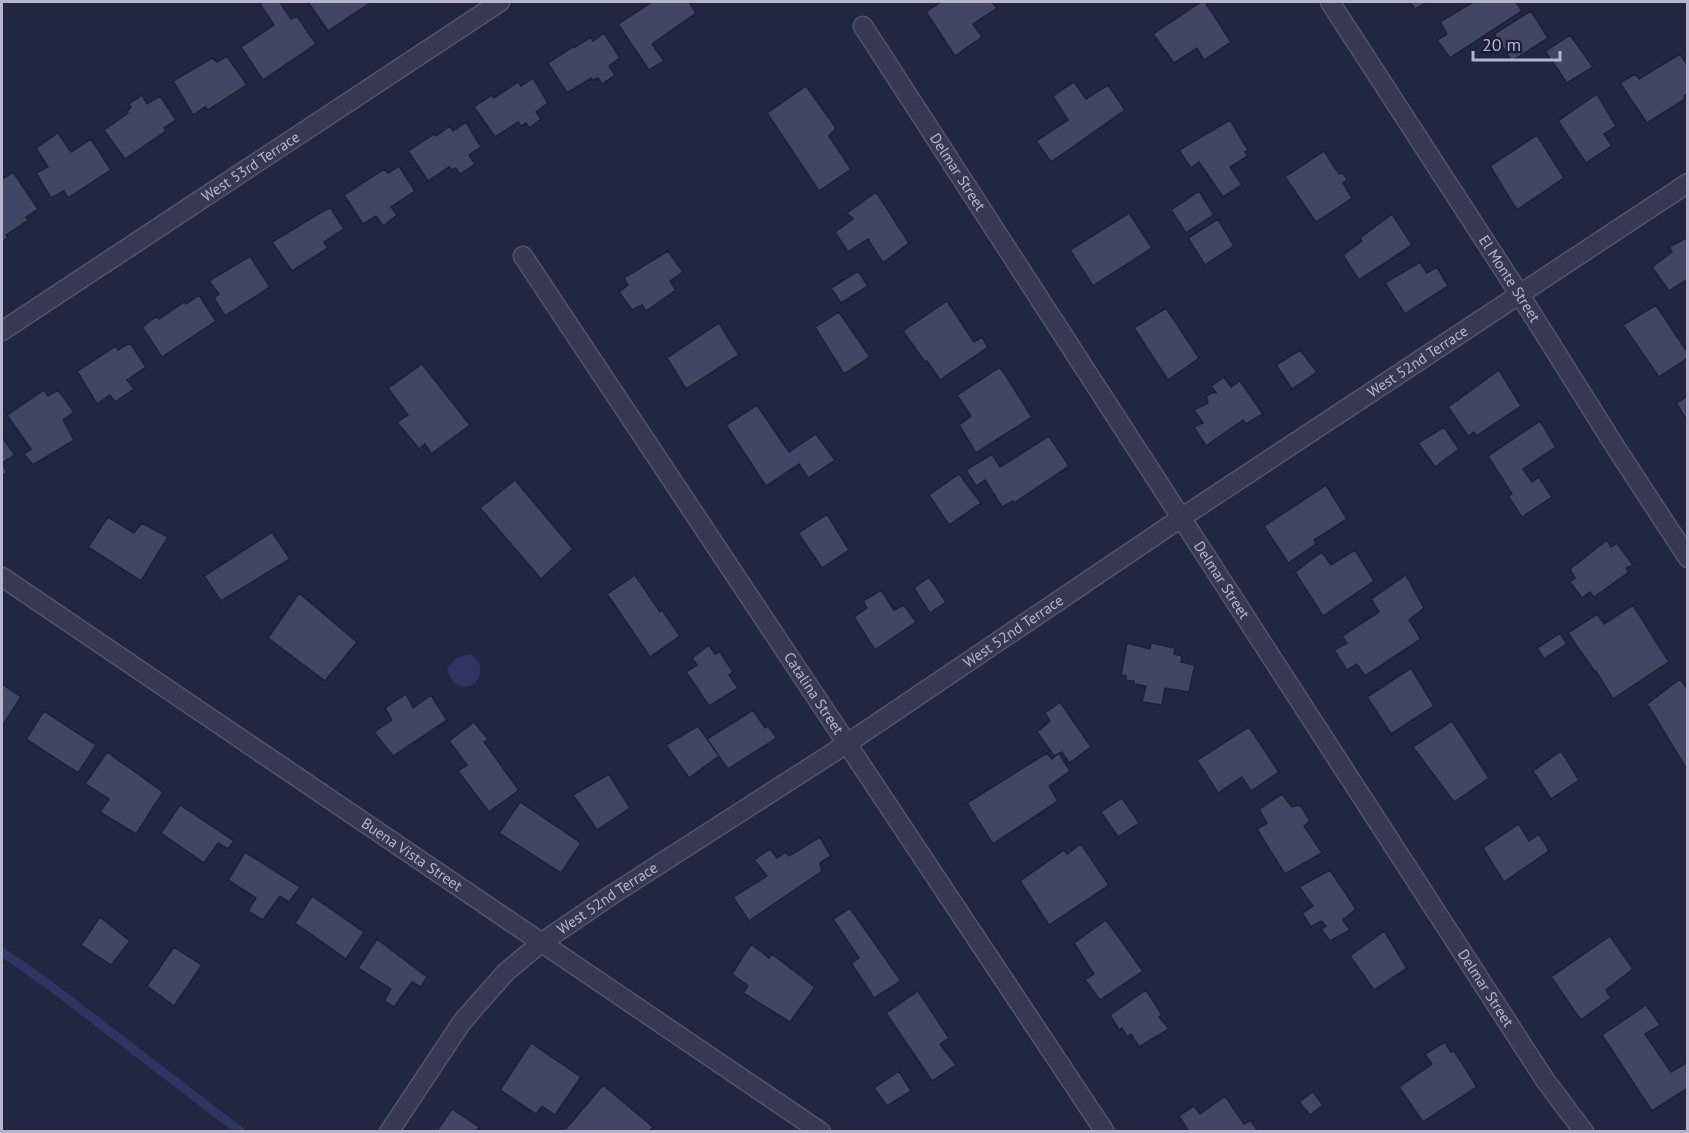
<svg xmlns="http://www.w3.org/2000/svg" width="1689" height="1133" font-family="'PT Sans',sans-serif">
<rect width="100%" height="100%" fill="#232641"/>
<path fill="#313463" d="M470,654C500,674 457,708 447,668L456,658Z"/>
<g fill="none" stroke-linecap="round" stroke-linejoin="round">
<path stroke="#313463" stroke-width="9" d="M2,952L52,987L241,1132"/>
</g>
<path fill="#424563" stroke="#1f2038" stroke-width="1.5" d="M263,2H280L291,19L297,16L316,44L263,80L241,47L274,25L260,4Z
M308,2H369L370,3L328,31Z
M652,2H689L696,13L652,44L664,61L649,70L618,24Z
M941,2H992L997,8L973,24L982,37L955,56L926,12Z
M1201,2H1205L1231,42L1204,60L1197,48L1174,63L1153,34Z
M1410,2H1428L1415,9Z
M1473,2H1516L1522,11L1450,58L1437,40L1447,34L1440,22Z
M1531,11L1548,38L1512,61L1494,34Z
M604,33L620,58L609,66L615,75L602,84L598,78L592,80L591,78L567,93L548,63L574,46L575,47L591,37L593,41Z
M1570,35L1593,67L1567,83L1545,51Z
M1680,54L1688,66V94L1684,96L1685,99L1647,123L1620,83L1635,74L1639,79Z
M227,56L247,85L208,110L205,107L193,115L173,81L212,58L217,62Z
M533,78L548,103L536,112L541,119L529,128L526,123L521,126L518,122L495,137L474,107L492,95L494,98L518,82L521,86Z
M1074,82L1086,99L1108,85L1125,110L1051,162L1036,141L1068,120L1053,96Z
M806,86L836,128L829,136L851,169L819,191L767,113Z
M1597,94L1616,126L1604,134L1612,146L1586,163L1558,121Z
M142,95L147,104L160,96L176,120L164,128L166,131L125,159L104,130L128,113L127,112L131,107L128,104Z
M1230,120L1248,150L1245,152L1248,156L1230,167L1242,185L1223,197L1199,162L1191,168L1179,150Z
M466,122L481,147L469,155L475,164L460,174L456,168L452,170L449,167L428,181L408,151L434,134L436,136L450,126L453,131Z
M58,133L71,152L91,139L111,170L68,198L64,191L51,198L36,173L48,167L36,148Z
M1537,135L1564,178L1517,210L1490,166Z
M1324,151L1339,174L1343,173L1347,180L1343,183L1352,198L1316,222L1285,177Z
M399,166L415,191L391,207L397,215L383,226L376,216L363,224L344,195L384,169L388,173Z
M13,172L38,209L26,217L29,220L6,235L8,237L2,242V179Z
M1199,191L1214,215L1186,233L1171,210Z
M876,192L909,243L883,263L868,239L848,252L835,232L853,219L847,213Z
M330,207L344,229L324,242L328,248L292,271L272,242Z
M1129,213L1152,248L1093,286L1070,250Z
M1392,214L1412,245L1359,280L1343,255L1362,241L1360,238Z
M1218,219L1234,246L1205,265L1188,238Z
M1688,237V279L1669,291L1652,267L1672,252L1669,247Z
M668,251L683,272L670,281L676,290L646,311L642,305L632,310L619,292L628,285L624,278Z
M250,256L270,287L225,316L214,298L219,294L209,281Z
M1420,262L1427,273L1437,267L1448,286L1405,314L1385,283Z
M858,271L868,286L841,303L831,288Z
M199,295L216,321L162,357L142,327L157,316L159,319L184,302L186,304Z
M947,301L974,342L982,337L988,347L940,380L927,361L925,362L903,331Z
M1656,305L1688,353V358L1659,377L1623,325Z
M1166,308L1199,358L1168,380L1134,328Z
M839,312L870,357L844,374L815,327Z
M719,323L739,355L686,389L667,358Z
M130,343L146,367L127,380L134,389L115,402L110,395L97,404L77,371L116,346L118,350Z
M1300,350L1317,372L1292,389L1276,365Z
M422,364L470,425L431,454L425,444L419,449L397,422L408,415L388,388Z
M1000,367L1032,417L976,453L959,425L971,416L957,395Z
M1499,370L1521,406L1476,436L1474,432L1468,436L1448,407Z
M1224,377L1231,387L1240,381L1263,414L1246,424L1243,420L1206,446L1194,427L1203,423L1194,410L1208,403L1206,396L1211,393H1216L1211,386Z
M44,390L48,396L58,390L74,412L63,420L74,440L33,465L24,454L31,449L7,415Z
M1688,396V422L1676,403Z
M757,405L789,452L816,434L835,460L808,478L799,464L766,486L726,425Z
M1540,421L1556,447L1523,469L1532,482L1539,477L1552,497L1522,517L1508,496L1512,494L1488,456Z
M1444,427L1459,449L1435,467L1418,443Z
M1049,436L1069,466L1014,503L1013,501L1002,507L985,480L976,486L966,470L992,454L1000,467Z
M2,437L15,455L2,463L7,472L2,476Z
M959,474L981,503L949,525L929,495Z
M515,480L573,549L541,579L480,508Z
M1326,485L1347,519L1314,540L1316,544L1288,563L1264,526Z
M827,514L849,550L822,568L798,533Z
M108,517L134,533L142,523L168,537L141,581L88,547Z
M272,532L290,559L221,601L204,576Z
M1607,540L1611,547L1617,543L1633,565L1626,568L1629,572L1594,597L1590,592L1582,598L1570,582L1575,578L1570,569Z
M1355,550L1374,581L1323,616L1295,572L1322,552L1331,565Z
M635,575L660,612L662,610L680,636L650,657L607,594Z
M1406,575L1424,608L1409,620L1421,639L1365,676L1357,664L1347,670L1334,650L1347,643L1342,636L1379,612L1371,599Z
M929,577L946,602L930,613L914,588Z
M881,590L894,610L904,605L916,622L875,650L854,617L867,608L863,601Z
M299,593L357,642L325,681L268,638Z
M1633,605L1669,662L1613,699L1596,671L1595,672L1568,633L1597,614L1604,624Z
M1560,633L1567,644L1544,659L1537,648Z
M1127,643L1150,649L1151,643L1175,648L1174,654L1182,656L1181,662L1195,665L1189,692L1165,688L1162,705L1142,702L1146,686L1134,684V681H1126V676L1121,675Z
M709,645L715,654L720,652L733,672L729,675L738,688L709,706L686,672L697,665L692,658Z
M1411,668L1434,706L1391,734L1367,697Z
M1680,679L1688,690V771L1647,704Z
M2,684L21,697L2,726Z
M406,694L413,708L431,695L447,720L393,756L374,732L392,720L385,708Z
M1060,702L1091,747L1069,763L1062,752L1054,756L1037,732L1050,721L1045,713Z
M753,710L765,728L768,726L777,738L728,769L707,739Z
M44,711L96,745L78,773L26,739Z
M1452,721L1489,778L1454,802L1413,747Z
M474,722L488,739L484,742L519,790L489,812L458,771L467,765L449,741Z
M698,726L719,756L689,778L666,745Z
M1249,727L1279,772L1251,791L1242,777L1218,793L1197,760Z
M1561,751L1579,780L1551,799L1533,771Z
M107,752L163,792L136,834L100,812L109,799L85,784Z
M1047,753L1052,759L1059,753L1070,771L1049,786L1058,801L993,844L967,803Z
M609,774L630,808L597,830L573,795Z
M1282,794L1292,807L1300,805L1310,821L1304,826L1322,853L1285,874L1257,829L1267,823L1259,809Z
M1122,798L1139,823L1118,837L1101,812Z
M520,802L581,843L561,873L499,833Z
M180,805L234,841L228,849L218,843L204,863L161,833Z
M1519,824L1529,841L1539,834L1549,851L1504,882L1483,848Z
M820,837L831,856L820,863L822,871L749,921L733,897L767,876L754,860L770,849L777,858L786,852L789,856Z
M1081,844L1109,885L1049,925L1020,881L1064,850L1067,854Z
M245,852L300,887L289,902L280,896L263,920L248,911L256,898L228,880Z
M1330,870L1356,909L1343,920L1350,930L1330,941L1321,929L1326,926L1321,921L1311,927L1302,913L1313,906L1299,887Z
M312,896L364,932L346,959L295,923Z
M850,908L901,981L874,998L851,963L859,958L833,919Z
M100,917L130,941L111,965L81,945Z
M1106,920L1143,971L1100,1000L1085,980L1094,974L1074,943Z
M1384,931L1407,968L1374,990L1350,956Z
M1610,936L1633,969L1606,990L1611,998L1581,1020L1551,977Z
M377,939L427,977L421,987L412,982L394,1007L384,1001L391,989L358,968Z
M751,944L769,958L772,954L815,987L790,1022L743,993L748,986L732,974Z
M174,947L202,965L174,1006L147,986Z
M1146,990L1162,1015L1159,1017L1169,1029L1139,1047L1131,1034L1127,1037L1122,1028L1119,1030L1110,1015Z
M918,991L949,1038L940,1044L956,1065L932,1081L886,1013Z
M1646,1005L1660,1025L1645,1034L1671,1072L1688,1062V1088L1652,1111L1602,1035Z
M1445,1042L1451,1052L1454,1051L1477,1087L1423,1122L1399,1087L1432,1064L1425,1054Z
M531,1043L581,1077L555,1115L542,1106L536,1114L500,1090Z
M899,1071L911,1091L887,1106L874,1088Z
M603,1085L653,1127L649,1132H567L565,1130Z
M1313,1092L1323,1105L1310,1115L1299,1102Z
M1225,1096L1244,1124L1251,1120L1258,1132H1189L1179,1116L1194,1106L1200,1114Z
M452,1109L479,1127L476,1132H436Z"/>
<g fill="none" stroke-linecap="round" stroke-linejoin="round">
<g stroke="#53546b" stroke-width="21">
<g id="street">
<path id="s1" d="M1330,2L1520,295L1618,451L1688,558"/>
<path id="s2" d="M863,26L1545,1080L1584,1132"/>
<path id="s3" d="M523,256L1105,1132"/>
<path id="s4" d="M2,331L500,2"/>
<path id="s5" d="M2,577L821,1132"/>
<path id="s6" d="M389,1132L462,1022L506,972L541,943L613,894L848,743L1181,518L1688,183"/>
</g>
</g>
<use href="#street" stroke="#383951" stroke-width="18"/>
</g>
<g text-anchor="middle" stroke-width="5" stroke-linejoin="round" paint-order="stroke">
<g font-size="15" fill="#b4b5cb" stroke="#1d1e36">
<text dy="5" stroke="none"><textPath href="#s4" startOffset="298">West 53rd Terrace</textPath></text>
<text dy="5" stroke="none"><textPath href="#s2" startOffset="174">Delmar Street</textPath></text>
<text dy="5" stroke="none"><textPath href="#s1" startOffset="330">El Monte Street</textPath></text>
<text dy="5" stroke="none"><textPath href="#s6" startOffset="1296">West 52nd Terrace</textPath></text>
<text dy="5" stroke="none"><textPath href="#s2" startOffset="660">Delmar Street</textPath></text>
<text dy="5" stroke="none"><textPath href="#s6" startOffset="810">West 52nd Terrace</textPath></text>
<text dy="5" stroke="none"><textPath href="#s3" startOffset="525">Catalina Street</textPath></text>
<text dy="5" stroke="none"><textPath href="#s5" startOffset="495">Buena Vista Street</textPath></text>
<text dy="5" stroke="none"><textPath href="#s6" startOffset="324">West 52nd Terrace</textPath></text>
<text dy="5" stroke="none"><textPath href="#s2" startOffset="1146">Delmar Street</textPath></text>
</g>
</g>
<rect width="1689" height="1133" fill="none" stroke="#b4b5cb" stroke-width="6"/>
<path d="M1473 51v9h87v-9" fill="none" stroke="#b4b5cb" stroke-width="3"/>
<text x="1482" y="51" font-size="18" fill="#b4b5cb" stroke="#1d1e36" stroke-width="4.5" paint-order="stroke">20 m</text>
</svg>
